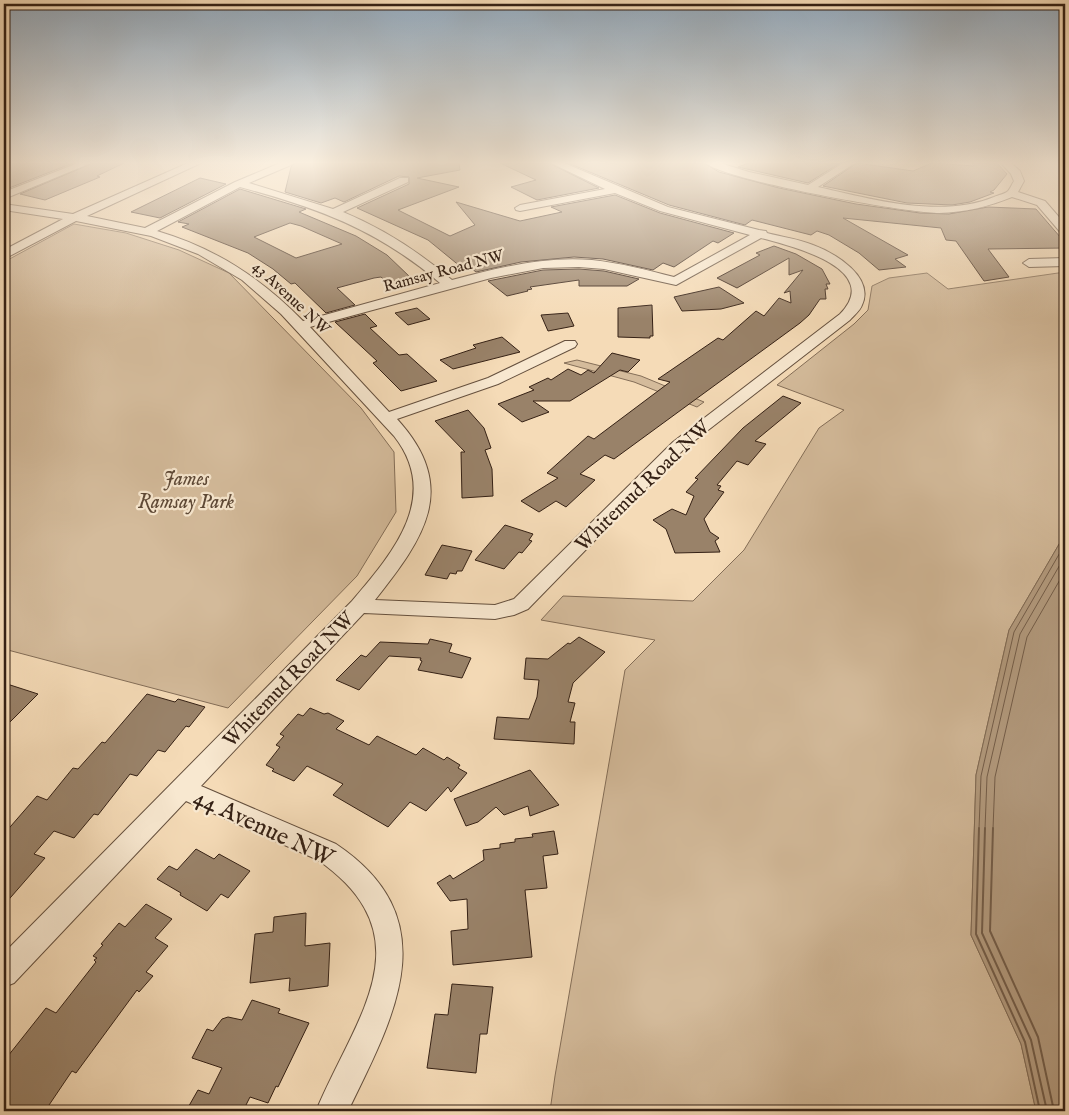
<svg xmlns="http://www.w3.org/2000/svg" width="1069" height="1115" font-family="'IM FELL English',serif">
<rect width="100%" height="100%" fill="#f5dbb7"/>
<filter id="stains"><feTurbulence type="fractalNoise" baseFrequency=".004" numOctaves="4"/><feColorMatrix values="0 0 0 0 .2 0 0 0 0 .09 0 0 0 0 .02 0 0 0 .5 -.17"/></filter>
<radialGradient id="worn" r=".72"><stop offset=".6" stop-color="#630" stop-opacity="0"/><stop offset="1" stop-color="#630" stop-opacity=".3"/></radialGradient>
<path fill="#d4bb9b" stroke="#846e58" d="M74,224L126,233L179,250L229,273L361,408L394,452L396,512L357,576L228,708L4,649V262Z
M1065,272V534L1009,630L976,775L971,935L1021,1044L1036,1111H550L555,1076L625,670L655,640L541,620L563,596L693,601L744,550L819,428L844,410L777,385L854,324L868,310L872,286L889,278L927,273L948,289Z
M577,360L641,376L704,402L697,407L634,382L564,363Z"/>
<path fill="#b49c80" stroke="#816b55" d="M1065,534V1111H1036L1021,1044L971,935L976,775L1009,630Z"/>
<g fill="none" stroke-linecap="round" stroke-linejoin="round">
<path stroke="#745e4a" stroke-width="1" d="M979,829L981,776L1014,632L1065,544
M985,829L987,777L1020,634L1065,556
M993,829L995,777L1027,637L1065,571"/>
<path stroke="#745e4a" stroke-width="2" d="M979,828L976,934L1025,1042L1040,1111
M985,828L982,933L1031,1040L1047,1111
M993,828L990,931L1038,1037L1054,1111"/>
</g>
<path fill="#998269" stroke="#352115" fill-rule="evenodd" d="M4,163H73L4,190Z
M93,163H124L97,176L100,177L45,200L20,194Z
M295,163H459L460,170L417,178L459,187L398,210L450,236L475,225L456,202L520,221L562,212L551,207L615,195L660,213L734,233L718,243L713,241L674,267L663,263L653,270L603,259L574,257L521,262L476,272L467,265L461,267L428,240L357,208L409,184V177L399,176L344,202L335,198L321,203L285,192L291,167Z
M500,163H549L599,188L537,200L511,187L536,180Z
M568,163H704L719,172L779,188L856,204L920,213L949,214L988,207L1036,209L1061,238L1065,248L988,249L1009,277L984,281L956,241L946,240L941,228L843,218L908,255L895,259L906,267L879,270L859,253L829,235L817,231L811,235L752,220L745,225L669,205Z
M748,163H840L808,183L738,167Z
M857,163L913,171L932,163L974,166L972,163H997L1007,174L994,190L990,192L994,193L970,202L952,205L907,203L823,186Z
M200,178L226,184L160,218L131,212Z
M240,189L306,209L299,212L356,236L387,255L410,277L388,283L381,277L374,278L337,288L355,305L326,313L295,283L291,284L273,269L248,253L182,227L189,224L178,222ZM290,223L301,226L342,244L296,258L254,237Z
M774,246L796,254L822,269L830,284H826L828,289H825L826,299H820L809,315L800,323L614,459L605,455L580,474L595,480L566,507L556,501L539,512L521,501L558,478L547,473L588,436L594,439L670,382L658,379L718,338L723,340L756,311L764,316L779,298L791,303L790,291L784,293L803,270L789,275V258L737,288L717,278L760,255L756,253Z
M579,269L604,271L639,279L627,286H579V280L530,287L532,289L527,290L528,291L507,296L488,281L543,270Z
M719,287L744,303L721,309L682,311L674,297Z
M652,305L653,336H650V338L618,337V308Z
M417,308L430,319L408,325L395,313Z
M568,313L574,326L548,331L541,315Z
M365,314L377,326L370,328L399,355L407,354L437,381L401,391L373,363L377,361L335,322Z
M502,337L520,352L453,369L440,360L476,348L473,345Z
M612,353L640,360L628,372L620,370L570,401H533L549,412L522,422L498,404L534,390L529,387L548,378L551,380L568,369L581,375L588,370L594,373Z
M783,396L801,403L755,441L766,444L748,465L737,461L717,485L721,486L718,490L724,492L704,519L710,532L719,538L715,541L720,552L675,553L666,529L653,520L672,509L686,515L694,496L686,492L698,479L695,478L743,428Z
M468,410L484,428L491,448L485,450L492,469L493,496L462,498L461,452H465L435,421Z
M505,525L533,534L529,540L532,541L522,553L519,552L504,569L475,560Z
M442,545L472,551L462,571H457L456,574L450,573L447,579L425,575Z
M579,637L605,652L573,683L568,702L575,703L570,722H575L574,744L494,739L497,717L529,719L537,697L539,680L524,679L526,658L548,659L568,643L570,644Z
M430,639L452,644L449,652L471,658L462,678L418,670L422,661L420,660L421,658L389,656L359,690L336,680L361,655L366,657L380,642L428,644Z
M4,683L38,694L4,728Z
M147,694L175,702L178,699L205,707L189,727L186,726L165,752L158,750L137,776L130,774L98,815L94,814L74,838L54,831L34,854L45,858L4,905V834L37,796L47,800L73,768L78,769L102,742L105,743Z
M310,708L324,714L328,713L344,721L336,729L369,745L377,736L416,755L423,748L444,760L447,757L460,765L458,768L467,773L451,792L448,787L426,811L410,802L388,827L333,795L343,784L307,766L294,781L272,771L274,769L266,765L280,747L276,745L284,736L280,734L298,714L303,716Z
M530,770L559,805L530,816L528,806L504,815L496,807L478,822L466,826L454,799Z
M554,831L558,854L543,856L547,888L525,890L532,957L453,965L451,931L468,929L467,899L450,901L437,883L450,875L453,879L484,860L483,850L500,848V844L515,842V839L533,837L532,834Z
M196,849L214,859L219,854L250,871L228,898L221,894L207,911L180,895L181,893L157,879L169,866L177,870Z
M146,904L172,919L155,938L168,946L146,972L153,976L139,992L137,990L76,1073L72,1071L45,1111H4V1061L46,1008L56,1013L96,962L94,960L97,958L93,956L103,945L101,944L119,923L125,927Z
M306,913L305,946L330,943L328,986L289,991L290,978L250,983L255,934L273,932L274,917Z
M452,984L493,987L487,1034H480L476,1073L427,1068L435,1014L448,1015Z
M252,1000L280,1009L278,1013L309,1023L278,1087L276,1086L268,1103L250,1097L243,1111H186L198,1090L209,1094L222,1068L192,1058L207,1029L213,1031L222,1019L228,1017L242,1020Z"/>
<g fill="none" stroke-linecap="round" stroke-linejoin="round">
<g stroke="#65503e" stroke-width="2">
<path id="minor" d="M78,163H91L4,199V192Z
M188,163H201L87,216L145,228L235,182L280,163H293L291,165L249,183L333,209L400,178H408V182L343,212C384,229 419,252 452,280C498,268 544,256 592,260C620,263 647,270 674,277L750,235L660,211L615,193L520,211L516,210L515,208L520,205L605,189L551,163H564L668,207L759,230L766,231L767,233C782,237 799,239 813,245C835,253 875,277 862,305C860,311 854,315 850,320L685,448L528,609L514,615L495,619L364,613L201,786L336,844C448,919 395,1015 348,1111H316C354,1019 429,938 318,860L186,801L14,983L4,987V953L352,601C392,554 442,497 394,436L281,314L242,280L198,254L151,236L76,221L4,259V250L63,219L4,210V204L73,214ZM240,187C318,208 378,230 440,283L303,321C261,278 215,248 157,231ZM761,238C792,246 884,269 840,314L673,442L514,599L495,605L375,600C424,538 460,488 397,419L498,384L575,347L577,344L575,341H565L488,378L389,412L310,327L491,278L543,268L579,267L604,269L676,285Z
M706,163H720L749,172L808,185L843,163H855L818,187C871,199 942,219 994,197C998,195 1005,194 1008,191C1010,189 1012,184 1014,181L1011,174L1001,163H1011L1020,171L1024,181L1018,192L1045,201L1065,224V234L1061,233L1037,205L1012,197C988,207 965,212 939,213C907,213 724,180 706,163Z
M1065,258V266L1029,267L1023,263L1029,259Z"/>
</g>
<use href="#minor" fill="#f8e8d0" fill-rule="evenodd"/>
</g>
<linearGradient id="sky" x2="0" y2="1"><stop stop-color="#93aabe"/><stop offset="0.51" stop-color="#faefdf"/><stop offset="1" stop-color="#faefdf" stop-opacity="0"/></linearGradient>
<rect width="1069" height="319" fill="url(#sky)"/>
<g text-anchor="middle" stroke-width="4.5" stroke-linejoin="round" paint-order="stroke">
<g font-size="16" fill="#352115" stroke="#f8e8d0">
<text transform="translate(443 270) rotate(-15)" y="6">Ramsay Road NW</text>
<text transform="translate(292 297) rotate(43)" y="6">43 Avenue NW</text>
</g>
<g font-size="20" font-style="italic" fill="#5d4836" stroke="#f8e8d0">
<text x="186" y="485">James<tspan x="186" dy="23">Ramsay Park</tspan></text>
</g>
<g font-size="20" fill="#352115" stroke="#f8e8d0">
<text transform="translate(642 485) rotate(-44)" y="7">Whitemud Road NW</text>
<text transform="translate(288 679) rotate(-46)" y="7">Whitemud Road NW</text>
</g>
<g font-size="24" fill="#352115" stroke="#f8e8d0">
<text transform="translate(264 827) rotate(25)" y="8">44 Avenue NW</text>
</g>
</g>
<rect width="1069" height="1115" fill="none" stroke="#f5dbb7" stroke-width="20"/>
<rect x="5" y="5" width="1059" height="1105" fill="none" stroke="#352115" stroke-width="2.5"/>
<rect x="10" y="10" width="1049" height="1095" fill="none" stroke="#352115"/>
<rect width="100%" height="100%" filter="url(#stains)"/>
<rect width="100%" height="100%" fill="url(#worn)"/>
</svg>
